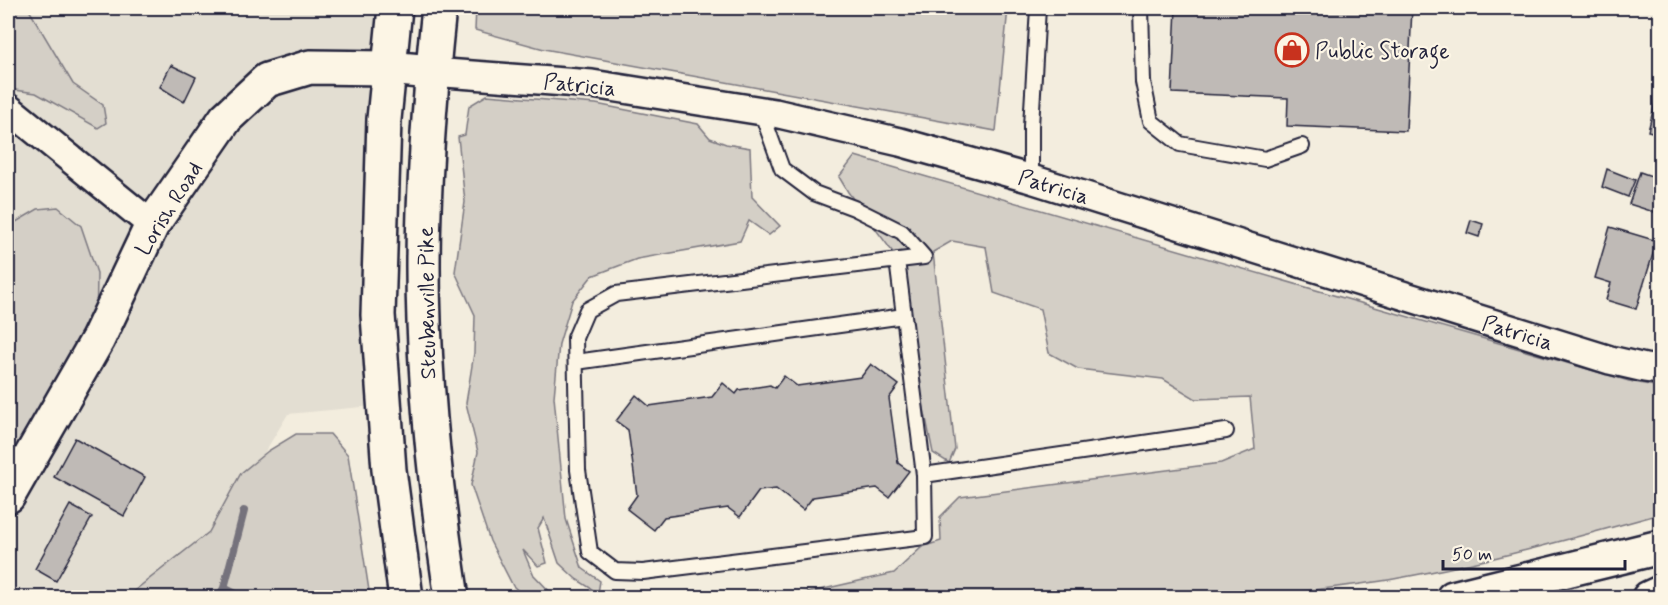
<svg xmlns="http://www.w3.org/2000/svg" width="1668" height="605" font-family="Mynerve,sans-serif">
<rect width="100%" height="100%" fill="#f3edde"/>
<filter id="ink" filterUnits="userSpaceOnUse"><feTurbulence type="fractalNoise" baseFrequency=".0167" numOctaves="2"/><feDisplacementMap in="SourceGraphic" scale="12" xChannelSelector="R" yChannelSelector="G"/><feConvolveMatrix kernelMatrix="1 2 1 2 8 2 1 2 1" color-interpolation-filters="sRGB"/></filter>
<g filter="url(#ink)">
<path fill="#e3ded2" d="M8,8H395L383,405L288,414L177,597H8Z"/>
<path fill="#d4cfc6" stroke="#7b7880" stroke-width="1.5" d="M8,8H28L73,84L103,105L106,123L98,128L36,93L8,89Z
M476,8H1008L996,131L544,49L475,30Z
M487,95L596,104L698,124L710,138L726,144L750,148L752,197L780,226L769,235L749,221L740,241L637,259L592,276L572,301L559,344L554,397L566,519L582,568L600,581L598,593L576,579L559,563L544,518L538,528L547,563L538,566L523,550L533,574L555,597H525L513,586L490,541L471,485L478,452L466,403L474,353L475,315L455,272L465,202L458,137L465,135L469,106Z
M855,156L1629,381L1660,387V514C1574,538 1488,562 1399,578C1357,586 1315,588 1273,597L784,598L894,573L922,547L941,541L940,517L960,497L1221,463L1255,449L1250,397L1196,399L1163,379L1078,369L1049,353L1040,309L994,293L986,247L952,241L933,252L955,449L949,463L933,453L892,251L848,192L839,177Z
M58,207L81,226L97,273L96,335L8,491V231L9,226L38,209Z
M296,434H330L348,455L370,597H121L130,594L209,532L241,473L268,451Z"/>
<g fill="none" stroke-linecap="round" stroke-linejoin="round">
<path stroke="#75727b" stroke-width="8" d="M224,588L244,598
M218,598L224,588L244,511"/>
</g>
<path fill="#bfbab6" stroke="#22223b" stroke-width="1.5" d="M1176,8H1412L1406,131L1287,126L1288,98L1172,93Z
M171,65L196,77L184,102L160,87Z
M1657,95L1660,96V134L1648,131Z
M1607,169L1635,180L1628,197L1602,187Z
M1640,172L1660,179V214L1629,204Z
M1471,220L1483,224L1479,237L1467,233Z
M1610,227L1657,241L1636,309L1606,300L1611,283L1595,278Z
M871,364L899,385L889,398L898,463L909,471L889,497L877,488L813,497L803,510L776,489L759,491L740,517L728,508L664,517L654,530L627,509L637,495L628,430L616,421L636,395L649,406L712,397L723,383L736,394L739,390L770,385L775,388L784,376L797,386L861,377Z
M75,438L145,477L124,516L54,477Z
M70,505L92,517L56,581L35,569Z"/>
<g fill="none" stroke-linecap="round" stroke-linejoin="round">
<g stroke="#22223b" stroke-width="18">
<path id="service" d="M1141,8L1143,82L1151,121L1180,144L1265,159L1302,146
M761,111L782,169L814,193L854,208L902,232L924,257L616,294L587,310L575,338L578,470L590,552L615,571L643,572L925,537L924,475L1226,431
M1031,179V126L1038,8
M897,260L924,475
M576,362L904,316"/>
</g>
<g stroke="#22223b" stroke-width="32">
<path id="minor" d="M432,72L592,84L775,113L900,142L1028,178L1610,360L1645,368L1660,370
M8,108L152,225"/>
</g>
<g stroke="#22223b" stroke-width="38">
<path id="tertiary" d="M8,496L98,339L152,225L226,118L267,80L310,67L388,68L432,72"/>
</g>
<g stroke="#22223b" stroke-width="38">
<path id="secondary" d="M395,8L384,119L378,315L389,470L406,598
M439,8C430,93 423,180 423,267C423,377 435,488 452,598"/>
</g>
<g stroke="#22223b" stroke-width="38">
<path id="motorway" d="M1453,598L1660,547
M1649,598L1660,593"/>
</g>
<use href="#service" stroke="#fcf5e5" stroke-width="14"/>
<use href="#minor" stroke="#fcf5e5" stroke-width="27"/>
<use href="#tertiary" stroke="#fcf5e5" stroke-width="33"/>
<use href="#secondary" stroke="#fcf5e5" stroke-width="33"/>
<use href="#motorway" stroke="#fcf5e5" stroke-width="33"/>
</g>
</g>
<defs>
<g id="shop-ring" transform="scale(1.725)"><circle r="9.5" fill="#fcf5e5" stroke="#c8321e" stroke-width="1.5"/><path d="M-5-2.5h2.3a2.7 3.5 0 0 1 5.4 0H5L5.5 6h-11ZM-1.5-2.5h3a1.5 2.3 0 0 0-3 0Z" fill="#c8321e"/></g>
</defs>
<g fill-rule="evenodd">
<use href="#shop-ring" x="1292" y="50"/>
</g>
<g text-anchor="middle" stroke-width="4.5" stroke-linejoin="round" paint-order="stroke">
<g font-size="22" fill="#22223b" stroke="#fcf5e5" text-anchor="start">
<text x="1315" y="58">Public Storage</text>
</g>
<g font-size="22" fill="#22223b" stroke="#fcf5e5">
<text transform="translate(580 84) rotate(6)" y="8">Patricia</text>
<text transform="translate(1054 186) rotate(17)" y="8">Patricia</text>
<text transform="translate(168 208) rotate(-58)" y="8">Lorish Road</text>
<text transform="translate(426 303) rotate(-91)" y="8">Steubenville Pike</text>
<text transform="translate(1518 332) rotate(17)" y="8">Patricia</text>
</g>
</g>
<rect width="1668" height="605" fill="none" stroke="#fcf5e5" stroke-width="30"/>
<rect x="15" y="15" width="1638" height="575" fill="none" stroke="#22223b" stroke-width="2" filter="url(#ink)"/>
<path d="M1443 560v9h182v-9" fill="none" stroke="#22223b" stroke-width="3"/>
<text x="1452" y="560" font-size="18" fill="#22223b" stroke="#fcf5e5" stroke-width="4.5" paint-order="stroke">50 m</text>
</svg>
